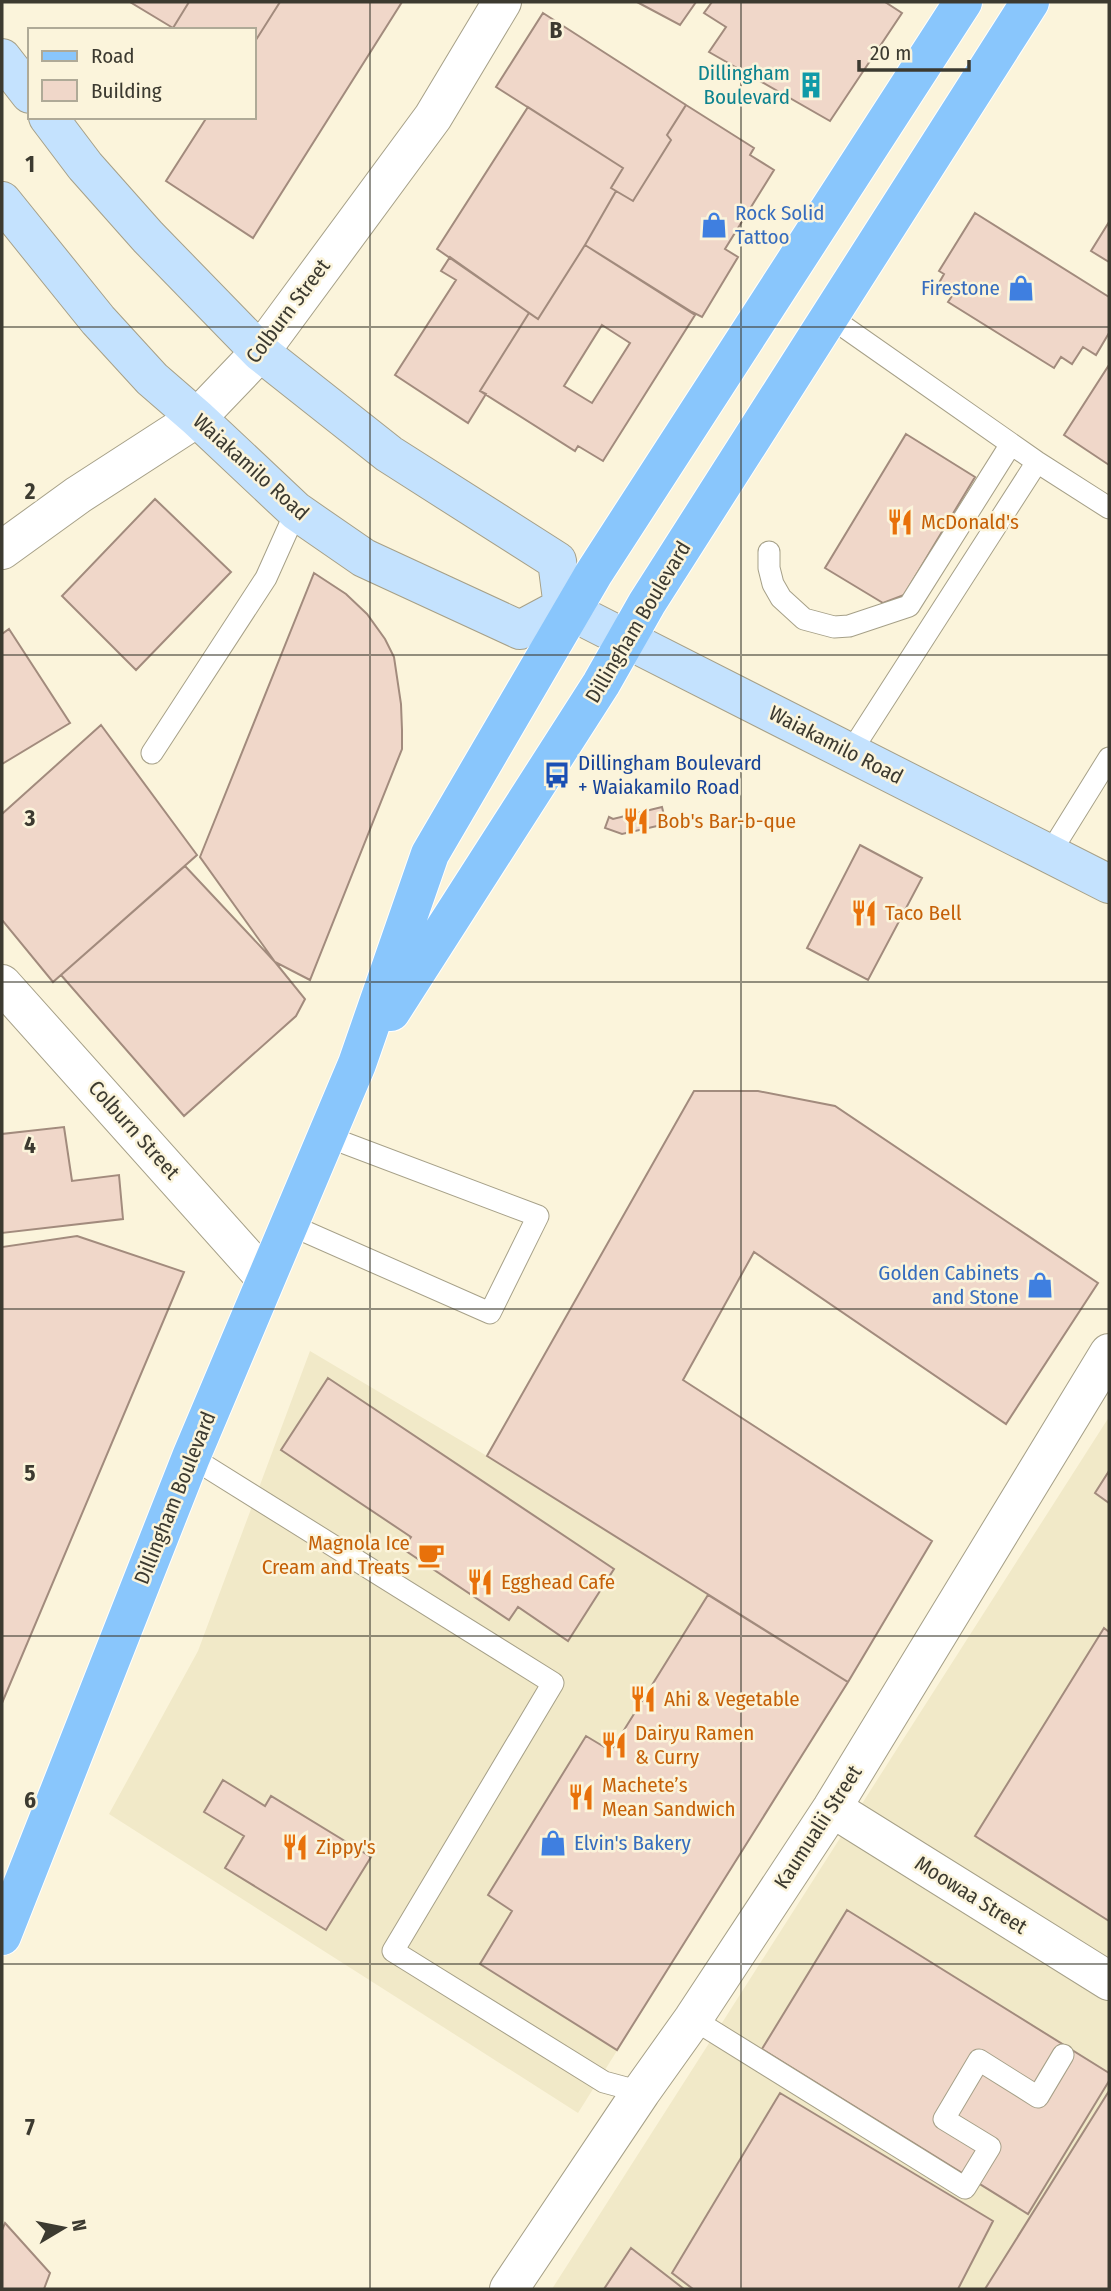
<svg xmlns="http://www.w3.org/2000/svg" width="1111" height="2291" font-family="'Fira Sans Condensed',sans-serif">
<rect width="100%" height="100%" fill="#fbf4db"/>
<path fill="#f1e9c8" d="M310,1351L487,1456L848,1682L578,2113L109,1814L198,1651Z
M1109,1417V2289H552Z"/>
<path fill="#f0d7c9" stroke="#a28b7d" stroke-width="2" fill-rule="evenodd" d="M130,2H189L173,28Z
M189,2H280L254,43V30L173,28Z
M280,2H402L253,238L166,181L207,117H254V43Z
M637,2H696L680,25Z
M712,2H885L902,13L830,121L709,52L726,27L704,13Z
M543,13L686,105L667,135L671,140L633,201L611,188L623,168L496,87Z
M686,105L754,148L750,155L774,170L725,249L738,257L702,317L692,312L585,245L616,191L633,201L671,140L667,135Z
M528,107L623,168L611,188L616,191L585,245L538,319L437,249Z
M975,213L1109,297V333L1096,355L1083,347L1072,364L1061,357L1054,368L948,302L954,293L939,283L944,274L939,271Z
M1109,222V262L1091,251Z
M585,245L695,315L603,461L578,446L575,451L480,391L529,313L538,319ZM602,325L630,343L592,403L564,386Z
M450,257L529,313L480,391L486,394L468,423L395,375L456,280L441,271Z
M1109,365V465L1064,435Z
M906,434L975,477L904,595L883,603L825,568Z
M155,499L231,572L136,670L62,596Z
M314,573L346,594L367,614L385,639L394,657L401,704L402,730V749L310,980L275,962L200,857Z
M9,629L70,723L2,764V634Z
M101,725L197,855L53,982L2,920V814Z
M662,807L666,824L622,834L605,828L609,817L613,819Z
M860,845L922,878L868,980L807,948Z
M185,866L275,962L305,999L296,1016L184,1116L61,975Z
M694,1091H758L835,1106L1098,1283L1006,1424L754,1252L683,1380L932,1541L848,1682L487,1456Z
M64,1127L72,1181L119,1175L123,1219L2,1233V1134Z
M77,1236L184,1272L2,1703V1247Z
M328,1378L614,1569L568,1641L518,1607L509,1620L403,1549L411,1537L281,1450Z
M1109,1471V1503L1095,1493Z
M708,1595L848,1682L617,2050L480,1964L512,1911L488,1895L586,1736L611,1751Z
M1104,1628L1109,1632V1921L975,1836Z
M223,1780L265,1806L271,1796L371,1857L326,1930L225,1868L244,1836L204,1812Z
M847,1910L1109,2073V2081L1028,2214L762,2049Z
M1109,2091V2289H985Z
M780,2093L993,2221L958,2289H693L672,2273Z
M5,2223L50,2273L44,2289H2V2230Z
M631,2248L684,2289H604Z"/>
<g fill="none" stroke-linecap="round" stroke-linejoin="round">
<g stroke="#a6a088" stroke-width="23">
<path id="service" d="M830,317L1037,462L1109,508
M769,552V568L773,584L781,598L804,619L834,627L849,626L909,606L1011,444
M152,753L266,578L296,511
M850,753L1037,462
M1050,853L1109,758
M288,1224L490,1313L538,1216L326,1136
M191,1457L553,1683L393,1951L604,2082L641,2092
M693,2019L965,2188L990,2147L944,2119L979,2060L1038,2097L1063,2055"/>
</g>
<g stroke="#a6a088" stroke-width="40">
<path id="minor" d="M2,550L78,495L197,418L260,352L433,117L502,2
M2,984L265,1278
M832,1808L1109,1981
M509,2289L641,2092L693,2019L832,1808L1109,1353"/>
</g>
<g stroke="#a6a088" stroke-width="40">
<path id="secondary" d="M2,58L30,94
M48,117L85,166L148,237L260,352L389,454L557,561L563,607
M2,201L98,320L152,379L197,418L296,511L364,558L520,630L563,607
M563,607L1109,884"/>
</g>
<g stroke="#fff" stroke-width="40">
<path id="primary" d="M391,1012L601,684L647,603L1030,2
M2,1936L191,1457L357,1064L430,854L594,573L963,2"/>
</g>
<use href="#service" stroke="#fff" stroke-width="21"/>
<use href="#minor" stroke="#fff" stroke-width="38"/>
<use href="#secondary" stroke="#c4e2fe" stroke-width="38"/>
<use href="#primary" stroke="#89c6fc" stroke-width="38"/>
</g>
<path fill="none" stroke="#3c3a30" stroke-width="2" stroke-opacity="0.55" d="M370,2V2289M741,2V2289M2,327H1109M2,655H1109M2,982H1109M2,1309H1109M2,1636H1109M2,1964H1109"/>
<defs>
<g id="building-bare" transform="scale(2.1)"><path d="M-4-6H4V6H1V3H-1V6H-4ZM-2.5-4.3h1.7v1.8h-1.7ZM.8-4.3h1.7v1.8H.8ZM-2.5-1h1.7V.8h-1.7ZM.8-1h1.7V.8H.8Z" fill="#0f9aa8" stroke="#fbf4db" stroke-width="2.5" paint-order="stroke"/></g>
<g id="shop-bare" transform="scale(2.1)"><path d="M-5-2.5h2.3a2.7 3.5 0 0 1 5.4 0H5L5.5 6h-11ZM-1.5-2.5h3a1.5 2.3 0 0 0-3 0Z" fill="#3f7fe0" stroke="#fbf4db" stroke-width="2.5" paint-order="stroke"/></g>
<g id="restaurant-bare" transform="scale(2.1)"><path d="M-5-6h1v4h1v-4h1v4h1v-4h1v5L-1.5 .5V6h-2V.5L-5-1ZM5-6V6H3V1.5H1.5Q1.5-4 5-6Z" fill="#e8710a" stroke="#fbf4db" stroke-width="2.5" paint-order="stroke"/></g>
<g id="bus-bare" transform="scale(2.1)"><path d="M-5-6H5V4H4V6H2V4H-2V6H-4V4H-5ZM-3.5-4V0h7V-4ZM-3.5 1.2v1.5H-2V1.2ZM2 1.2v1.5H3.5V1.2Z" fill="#1a4fb4" stroke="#fbf4db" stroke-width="2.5" paint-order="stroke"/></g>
<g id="cafe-bare" transform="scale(2.1)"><path d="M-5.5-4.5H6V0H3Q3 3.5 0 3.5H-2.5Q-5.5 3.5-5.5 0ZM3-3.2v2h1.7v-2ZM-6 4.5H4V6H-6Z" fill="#e8710a" stroke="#fbf4db" stroke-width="2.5" paint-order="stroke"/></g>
</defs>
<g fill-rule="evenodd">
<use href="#building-bare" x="811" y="85"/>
<use href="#shop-bare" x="714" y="225"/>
<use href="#shop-bare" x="1021" y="288"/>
<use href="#restaurant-bare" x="900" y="522"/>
<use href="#bus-bare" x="557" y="775"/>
<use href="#restaurant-bare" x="636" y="821"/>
<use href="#restaurant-bare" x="864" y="913"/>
<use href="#shop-bare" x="1040" y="1285"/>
<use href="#cafe-bare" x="431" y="1555"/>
<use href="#restaurant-bare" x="480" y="1582"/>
<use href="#restaurant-bare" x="643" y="1699"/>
<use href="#restaurant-bare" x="614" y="1745"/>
<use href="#restaurant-bare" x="581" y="1797"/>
<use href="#shop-bare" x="553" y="1843"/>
<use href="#restaurant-bare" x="295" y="1847"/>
</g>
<g text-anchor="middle" stroke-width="5" stroke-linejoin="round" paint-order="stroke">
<g font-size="21" fill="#0d838f" stroke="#fbf4db" text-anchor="end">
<text x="790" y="80">Dillingham<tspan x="790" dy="24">Boulevard</tspan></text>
</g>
<g font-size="21" fill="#366cbe" stroke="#fbf4db" text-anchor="start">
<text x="735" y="220">Rock Solid<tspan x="735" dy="24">Tattoo</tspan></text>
<text x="1000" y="295" text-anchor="end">Firestone</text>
<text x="1019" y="1280" text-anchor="end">Golden Cabinets<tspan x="1019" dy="24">and Stone</tspan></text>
<text x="574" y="1850">Elvin's Bakery</text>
</g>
<g font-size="21" fill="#3c3a30" stroke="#fbf4db">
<text transform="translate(288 311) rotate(-53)" y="7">Colburn Street</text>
<text transform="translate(251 467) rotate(42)" y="7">Waiakamilo Road</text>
<text transform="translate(638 622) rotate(-59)" y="7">Dillingham Boulevard</text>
<text transform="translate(836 745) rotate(27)" y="7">Waiakamilo Road</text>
<text transform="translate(134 1130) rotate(48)" y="7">Colburn Street</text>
<text transform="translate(175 1498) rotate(-68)" y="7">Dillingham Boulevard</text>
<text transform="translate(818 1827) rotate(-57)" y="7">Kaumualii Street</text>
<text transform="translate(971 1895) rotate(32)" y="7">Moowaa Street</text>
</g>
<g font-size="21" fill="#c56008" stroke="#fbf4db" text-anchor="start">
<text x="921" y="529">McDonald's</text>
<text x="657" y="828">Bob's Bar-b-que</text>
<text x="885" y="920">Taco Bell</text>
<text x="410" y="1550" text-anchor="end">Magnola Ice<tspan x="410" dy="24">Cream and Treats</tspan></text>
<text x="501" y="1589">Egghead Cafe</text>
<text x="664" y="1706">Ahi &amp; Vegetable</text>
<text x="635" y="1740">Dairyu Ramen<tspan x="635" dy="24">&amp; Curry</tspan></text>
<text x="602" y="1792">Machete’s<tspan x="602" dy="24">Mean Sandwich</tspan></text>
<text x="316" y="1854">Zippy's</text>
</g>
<g font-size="21" fill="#164399" stroke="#fbf4db" text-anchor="start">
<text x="578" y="770">Dillingham Boulevard<tspan x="578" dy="24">+ Waiakamilo Road</tspan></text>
</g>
</g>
<g font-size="23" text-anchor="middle" font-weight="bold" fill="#3c3a30" stroke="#fbf4db" stroke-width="5" stroke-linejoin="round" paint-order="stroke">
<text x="556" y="38">B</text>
<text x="30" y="172">1</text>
<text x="30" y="499">2</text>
<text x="30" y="826">3</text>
<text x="30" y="1153">4</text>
<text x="30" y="1481">5</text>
<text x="30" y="1808">6</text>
<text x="30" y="2135">7</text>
</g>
<rect width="1111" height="2291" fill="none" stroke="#3c3a30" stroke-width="7"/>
<rect x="28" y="28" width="228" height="91" fill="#fbf4db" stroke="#afaa97" stroke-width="2"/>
<rect x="42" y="51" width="35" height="10" fill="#89c6fc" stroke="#afaa97" stroke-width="2"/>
<text x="91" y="63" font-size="21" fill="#3c3a30">Road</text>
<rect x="42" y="80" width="35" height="21" fill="#f0d7c9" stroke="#afaa97" stroke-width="2"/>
<text x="91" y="98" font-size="21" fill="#3c3a30">Building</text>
<g transform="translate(63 2228) rotate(80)" stroke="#fbf4db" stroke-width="5" paint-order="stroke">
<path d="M0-5L12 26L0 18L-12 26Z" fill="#3c3a30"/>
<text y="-10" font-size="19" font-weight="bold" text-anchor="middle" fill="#3c3a30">N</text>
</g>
<path d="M859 60v10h110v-10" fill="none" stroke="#3c3a30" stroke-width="3.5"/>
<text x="870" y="60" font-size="21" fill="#3c3a30" stroke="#fbf4db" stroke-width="5" paint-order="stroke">20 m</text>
</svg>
